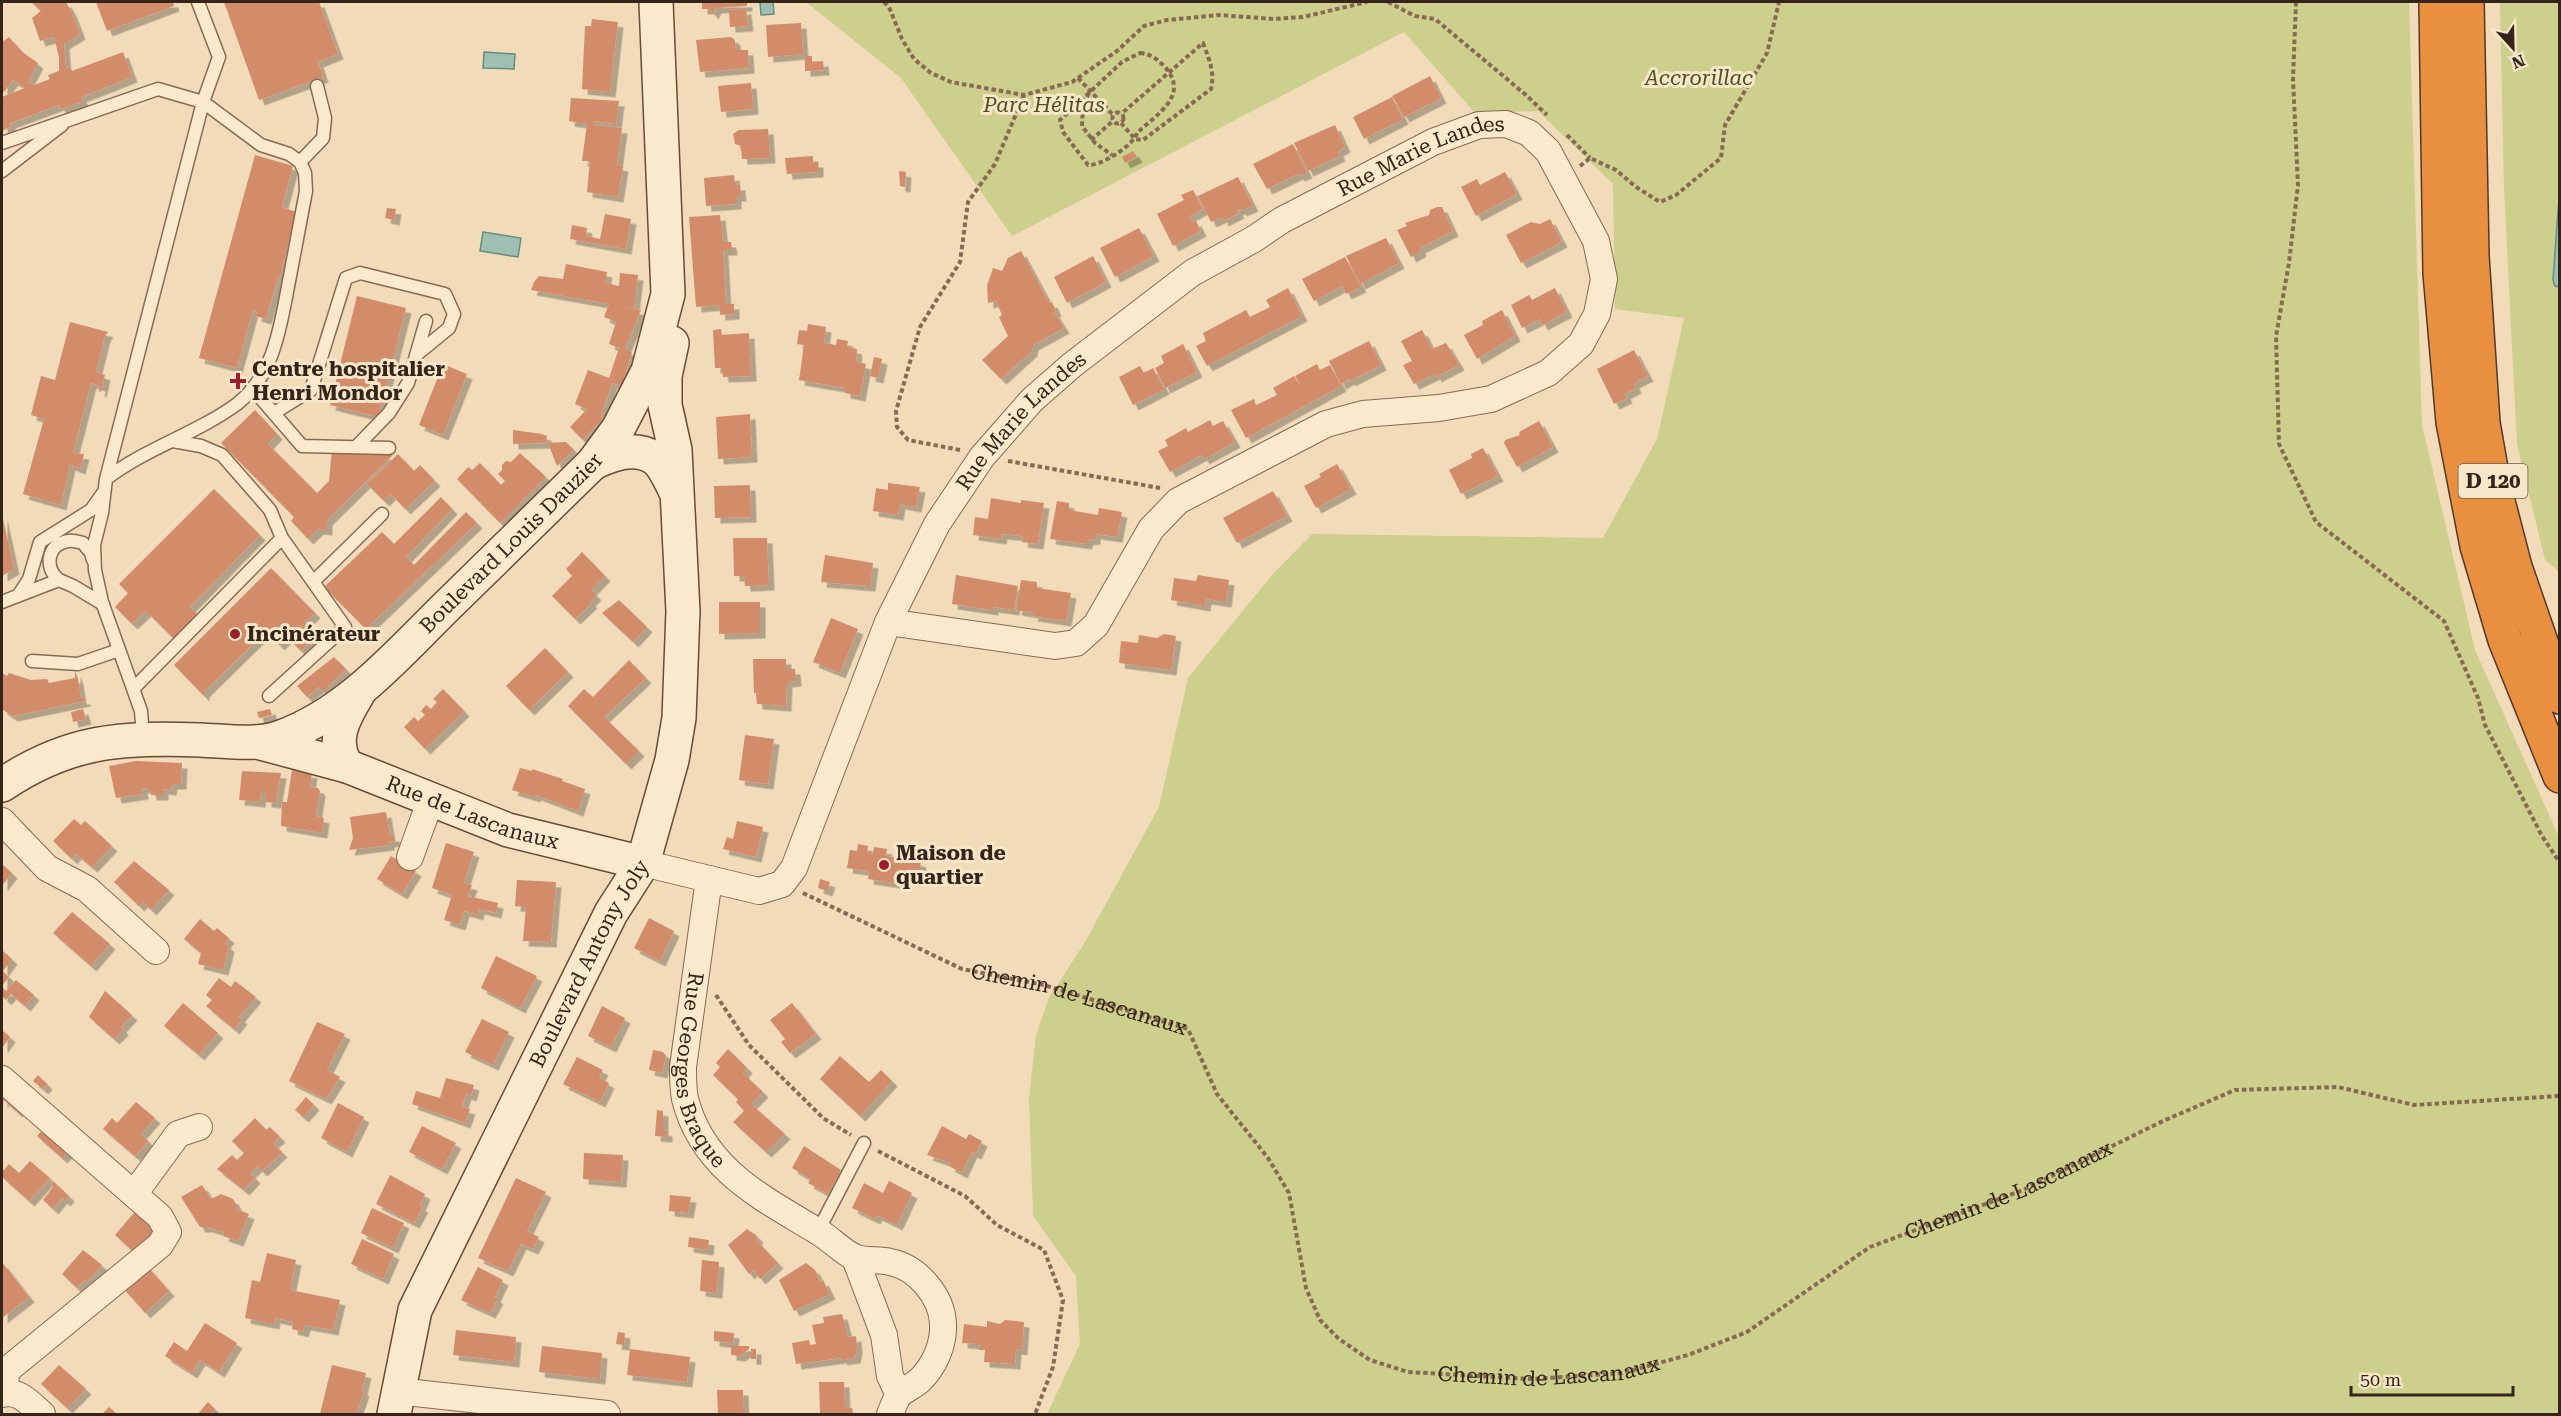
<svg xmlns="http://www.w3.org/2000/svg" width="2561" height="1416" font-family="'Roboto Serif',serif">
<defs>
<filter id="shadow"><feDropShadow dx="5.5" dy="5.5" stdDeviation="0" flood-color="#0004"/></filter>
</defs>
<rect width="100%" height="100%" fill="#f1dbb9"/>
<path fill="#cdcf8c" d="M806,2H2409L2422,425L2475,650L2559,837V1414H1047L1080,1344L1076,1276L1033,1216L1029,1098L1036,1035L1049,998L1085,942L1159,807L1188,678L1272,575L1312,534L1603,538L1657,439L1684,318L1615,309L1613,184L1538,111L1475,113L1404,32L1012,236L901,78Z
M2500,2H2559V571L2545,560L2517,444L2504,188Z"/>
<path fill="#9ec0b3" stroke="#658e80" stroke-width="1.5" d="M760,2H773L774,14L761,15Z
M484,52L515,54L514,69L483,68Z
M2559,198L2560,287H2559L2555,286L2553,280Z
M483,232L521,238L518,257L480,251Z"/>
<path fill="#d28c6b" filter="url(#shadow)" d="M31,2H66L72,13L80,34L64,44L66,68L70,67L72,71L123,52L132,77L81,97L83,101L61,109L59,105L10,123L11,127L2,131V97L25,88L13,80L4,92L2,89V42L9,37L22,52L38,63L28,82L34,85L50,79L48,75L59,71V57L54,37L40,41L32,18L41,11Z
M96,2H173L174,6L107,31Z
M224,2H319L338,54L318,62L323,77L259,100Z
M702,2H747V6L716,8L713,14L709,9H702Z
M746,9L748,26L730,27L729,10Z
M592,19L618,22L610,92L582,89L585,26H591Z
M801,23L803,54L768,57L766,25Z
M731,37L735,40L736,50H748L749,68L700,72L696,40Z
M805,56H812V62L823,61L824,70L805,71Z
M1430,76L1441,98L1404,117L1392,96Z
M751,83L753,109L721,112L718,86Z
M1392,97L1403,119L1364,139L1353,117Z
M571,98L619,101L616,124L594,121L593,125L622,128L617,165L623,166L618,197L587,192L590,161H582L587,124L569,121Z
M1335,125L1345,147L1338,151L1340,156L1308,171L1294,143Z
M768,129L770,158L742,159L741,146L735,144L733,134L739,130Z
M1293,144L1307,173L1299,176L1298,174L1267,189L1253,164Z
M1133,151L1137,157L1125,163L1122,157Z
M255,155L293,166L282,207L296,212L280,277H278L266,319L256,316L257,311L253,310L237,368L199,358Z
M813,156V162H818V172L787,174L785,158Z
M899,171L906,172L905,187L900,186Z
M1505,172L1517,194L1476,216L1461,187L1477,179L1480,185Z
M734,175L735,185H740L741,196H736V204L706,206L704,178Z
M1238,177L1253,206L1241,211L1240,209L1237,210L1239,213L1223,221L1222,217L1211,222L1198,196Z
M1193,190L1203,209L1190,216L1193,222L1196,221L1201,231L1173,246L1157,214L1184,200L1181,195Z
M1437,207H1442L1453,231L1420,248L1421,251L1411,257L1397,230L1407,226L1405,223L1429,215L1430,210Z
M387,208L396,209L394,220L385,218Z
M605,214L631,219L626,249L570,239L572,225L587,228L586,236L600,239Z
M720,215L723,242H731L732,250H723L726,304H734V314L720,315L719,305L696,307L689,217Z
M1550,219L1562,242L1521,263L1506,235L1531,222L1540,224Z
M1139,228L1154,256L1115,277L1100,248Z
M1386,238L1399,263L1360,284L1346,256Z
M1021,251L1049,303L1052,302L1056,311L1054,312L1064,328L1033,345L1032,351L1001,379L982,360L1008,336L999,317L1002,315L996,301L988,303L987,286L993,268L1002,271L1008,258Z
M1093,256L1106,282L1067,303L1054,277Z
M1345,257L1361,287L1346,294L1342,286L1314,301L1302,279Z
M566,264L607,272L605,283L619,286L620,273L638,275L634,308L625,307L641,310L625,349L632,352L622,384L621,386L612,383L601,415L603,418L583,440L570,427L587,409L575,404L588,370L609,378L619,348L609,344L616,322L604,317L609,304L531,290L534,282L539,276L563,279Z
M1288,288L1302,316L1207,366L1196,346L1206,341L1203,333L1246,310L1250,317L1270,307L1266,300Z
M1555,288L1567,312L1542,325L1540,319L1522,328L1511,305L1529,295L1532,300Z
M357,296L406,308L378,417L330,405Z
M1502,310L1515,336L1477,359L1464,335L1483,325L1482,321Z
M70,322L108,332L105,336L96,372L105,375L101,392L99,391L100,386L91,383L73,453L84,454L80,469L70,465L61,505L23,494L44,419L31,415L41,376L55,380Z
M808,324L826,327L824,343L836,345L837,339L848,341L847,347L857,349L856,362L866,364L860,396L845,393V388L799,380L804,345L797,344L799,330L807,331Z
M721,329L722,335L749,333L751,376L723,377L722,368H715L713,330Z
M1422,330L1432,349L1446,343L1459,365L1436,377L1435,374L1414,384L1403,365L1412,361L1401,341Z
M1369,341L1381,365L1350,381L1349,379L1341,384L1329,361Z
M1183,344L1197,372L1165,388L1155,368L1164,363L1161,356Z
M1634,350L1648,376L1634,383L1636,388L1625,394L1627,398L1614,404L1597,369Z
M874,357L882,359L878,378L870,376Z
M443,364L467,374L443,435L419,425Z
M1317,364L1320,370L1330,365L1341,386L1246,438L1231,410L1254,399L1256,405L1277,395L1273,388L1294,376L1303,390L1295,376Z
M1140,366L1144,373L1153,368L1164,389L1133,405L1119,377Z
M255,410L277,434L268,444L317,493L329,481L332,449L393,455L327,520V530L318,529L308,539L291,521L294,517L221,443Z
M750,414L752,457L718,459L716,417Z
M1210,420L1213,426L1223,421L1235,442L1204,459L1202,455L1170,472L1158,451L1168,446L1165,440L1186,428L1188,432Z
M1539,421L1553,447L1517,467L1504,443L1505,440L1520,435L1519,432Z
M513,430L542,434L547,436L546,443L513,444Z
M566,442L574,450L557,466L548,443Z
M1483,448L1498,476L1461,494L1449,470L1472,458L1471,454Z
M520,453L546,477L500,523L457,479L468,467L472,470L480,463L501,485L505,481L498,474L502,470V465L506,461L511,462Z
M398,454L414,471L420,465L435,481L405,509L391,494L384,501L367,484Z
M1337,464L1351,489L1316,508L1304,486L1321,477L1319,474Z
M888,483L920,487L916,507L900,504L898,515L873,511L876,488L888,490Z
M750,485L751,517L715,518L714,486Z
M214,489L260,535L190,607L198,615L174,639L146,611L132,624L115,607L128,593L119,584Z
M1273,491L1287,516L1237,543L1223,518Z
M441,497L452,509L406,557L414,565L466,512L477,523L366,629L324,587L382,532L394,544Z
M991,498L1021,503V500L1044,503L1038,544L1022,542L1023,536L1002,534L1001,539L973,535L975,517L988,519Z
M1057,501L1069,503V510L1098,515L1099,508L1122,512L1117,537L1095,534V539L1087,540V544L1050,539Z
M2,514L14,569L2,576Z
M733,538H767L769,585L745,586L744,576H734Z
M582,552L605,576L591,590L596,595L590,601L592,603L575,619L552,596L572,576L566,569Z
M825,555L873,563L870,586L821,582Z
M271,568L315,613L303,624L315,636L301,651L287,637L279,645L266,631L204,692V696L174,665Z
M956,575L1018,586L1014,610L993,607V610L952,604Z
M1198,575L1229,580L1226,602L1206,599L1205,606L1171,600L1174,578L1196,581Z
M1021,580L1037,582V588L1071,593L1066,621L1032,616L1033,613L1016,610Z
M619,600L647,627L633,642L602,613Z
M719,602H760V633L719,634Z
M831,618L858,629L840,673L813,662Z
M1164,634L1176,636L1171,670L1119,663L1121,641L1138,643L1139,635L1157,638Z
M545,648L568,672L529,710L506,686Z
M334,657L346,669L323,691L319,687L307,697L297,686Z
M753,659H786V669H795L796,681L787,682L786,706L757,704L756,693H754Z
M629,660L646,678L604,717L639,751L626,764L568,706L584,689L593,697Z
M75,671L78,679L81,699H85V701L12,716L2,709V673L7,676L9,673L31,680L47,679L49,683L75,678Z
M443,689L464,711L425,749L404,727L414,717L418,721L425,715L421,711L426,705L431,709L437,702L433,699Z
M83,709L86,719L73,722L71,712Z
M270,709L272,715L259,718L257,712Z
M745,735L774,739L768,784L739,780Z
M136,761L182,763L181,784H172L171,790L163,789V795H151L150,789L142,788L143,794L116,798L109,766Z
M520,768L532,771V769L563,779L562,781L585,789L578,811L536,795L535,797L512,790Z
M292,770L312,773L310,787L318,788L320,791L316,816L324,818L322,833L281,826L282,802H287Z
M242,771L281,773L276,803L266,802V793H261L260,802L239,800Z
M386,812L390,836H394L395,841L389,842V845L349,850L353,838L350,817Z
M74,819L81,825L85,821L112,846L92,867L76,854L72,859L53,841Z
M737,821L763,827L756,857L723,849L727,837L733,839Z
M446,843L474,852L464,883L472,885L468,896L498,903L496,913L479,909L478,915L464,911L460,925L444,920L452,895L432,888Z
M858,844L868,846L867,853L873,854L874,847L887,849L886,856L902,858L903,851L915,853L914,860L921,862L918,879L903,877L901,884L868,879L869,871L847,868L850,850L857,851Z
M391,856L416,871L402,894L377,879Z
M134,861L169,890L151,910L143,902L139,906L114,882Z
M2,864L12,873L2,886Z
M820,879L830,882L827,891L818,888Z
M517,880L556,882L551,942L523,941L526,907L515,906Z
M72,912L110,944L91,966L53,933Z
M649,918L674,931L660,961L634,948Z
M200,919L214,931L217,928L229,938L225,943L229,947L223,970L198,964L201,953L184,939Z
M2,950L12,959L3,971L9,977L2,986Z
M496,956L537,976L520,1008L481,988Z
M219,978L231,987L235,981L256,997L239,1017L242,1019L234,1029L206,1006L212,1000L206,995Z
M16,980L34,995L25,1006L11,994L6,1000L2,996V987L6,991Z
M105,991L132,1015L121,1027L123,1030L114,1039L89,1017Z
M183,1003L218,1033L199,1055L164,1026Z
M792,1003L816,1034L790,1053L781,1042L785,1039L770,1020Z
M602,1006L625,1018L611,1047L588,1036Z
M482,1019L509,1032L493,1065L465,1052Z
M317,1022L345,1034L327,1070L340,1077L326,1099L289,1081Z
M2,1030L10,1037L2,1048Z
M728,1049L747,1068L743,1073L763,1092L751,1104L785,1134L766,1152L733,1122L744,1111L736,1102L738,1099L713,1075L720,1067L716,1063Z
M653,1050L663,1052L666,1056L662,1073L649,1070Z
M840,1056L869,1082L881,1070L892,1081L860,1116L820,1079Z
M577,1057L603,1070L599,1077L609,1083L600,1102L563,1084Z
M38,1075L47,1084L43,1089L33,1081Z
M446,1078L474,1085L471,1096L466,1094L462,1107L470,1109L465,1123L412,1104L416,1091L440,1098Z
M2,1088L22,1105L17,1112L4,1100L2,1103Z
M306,1097L314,1105L303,1117L295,1110Z
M136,1102L155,1118L141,1134L148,1141L135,1156L103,1129L112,1118L117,1123Z
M338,1103L364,1117L347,1152L321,1138Z
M657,1110L663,1111V1130L667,1131V1137L655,1136Z
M255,1118L266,1130L270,1127L280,1137L273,1143L282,1152L262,1171L257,1166L250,1173L255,1178L244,1190L217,1169L232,1155L237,1160L244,1153L232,1141Z
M46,1126L71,1149L62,1158L37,1136Z
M422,1126L456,1143L442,1169L409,1152Z
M942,1126L966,1139L969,1134L982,1141L976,1154L972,1152L962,1173L949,1166L951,1163L927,1155Z
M804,1146L841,1170L828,1194L808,1183L811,1179L792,1168Z
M584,1153L623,1155L621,1182L583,1179Z
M30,1161L50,1178L29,1201L2,1177V1172L9,1164L19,1173Z
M390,1175L425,1194L420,1206L423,1207L414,1223L376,1204Z
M516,1178L546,1192L527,1231L539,1237L533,1249L521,1244L508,1271L478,1258Z
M53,1181L69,1196L65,1201L62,1198L53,1209L43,1200L53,1187L51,1185Z
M889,1181L912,1193L897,1225L877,1215L875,1219L852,1208L864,1183L883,1193Z
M202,1185L211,1199L221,1194L233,1199L239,1210L249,1214L238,1241L223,1236L224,1232L207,1227H200L181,1197Z
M670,1195L691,1197L688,1213L669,1211Z
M139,1207L159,1225L137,1255L115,1235Z
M372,1208L404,1223L393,1248L361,1233Z
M747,1229L756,1235L758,1238L756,1240L778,1263L760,1279L753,1270L749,1274L728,1245Z
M689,1237L709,1240L708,1250L688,1247Z
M362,1239L394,1254L383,1279L351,1264Z
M83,1250L102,1265L87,1282L84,1280L77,1288L62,1274Z
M267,1253L296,1260L290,1290L340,1300L333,1330L305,1325L303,1332L292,1329L293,1322L275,1318L274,1324L245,1318L252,1280L260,1282Z
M702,1260L719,1262L717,1293L700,1291Z
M2,1262L29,1297L2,1318Z
M806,1263L815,1270L820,1282L823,1280L830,1294L794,1311L779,1280Z
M148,1267L169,1291L145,1313L123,1288Z
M478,1267L503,1280L495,1297L498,1299L490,1313L461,1300Z
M842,1314L848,1337L856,1336L857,1348L855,1358L842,1360L841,1358L796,1364L792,1343L809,1340L810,1345L816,1344L812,1325L824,1323L823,1317Z
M1005,1320L1024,1322L1022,1350L1016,1349L1015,1364L984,1362L985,1350H979L980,1344L962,1343L964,1324L987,1327V1321L1000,1324Z
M205,1323L237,1343L219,1372L200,1360L192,1373L165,1356L174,1342L187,1351Z
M456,1330L516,1337L514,1362L453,1355Z
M714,1331L734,1333L733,1343L714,1341Z
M618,1332L625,1333L624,1345L616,1344Z
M542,1346L602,1353L600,1379L539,1372Z
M731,1346H749V1349L740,1356L731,1355Z
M630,1349L690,1357L687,1382L627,1375Z
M751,1349H756V1359H751Z
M59,1365L86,1389L67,1408L41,1384Z
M332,1365L366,1373L362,1390L364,1391L356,1414H320Z
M819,1382H844L845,1407L852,1408L853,1414H820Z
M717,1390H743L744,1414H718Z
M208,1402L215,1409L210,1414H198Z
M109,1407L117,1414H102Z"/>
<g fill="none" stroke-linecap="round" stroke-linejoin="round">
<g stroke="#876a53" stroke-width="15">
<path id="lane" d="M2,143L158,89L203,102L261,145L289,154L300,162L305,173L306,191C301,219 295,248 290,276C281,321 276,374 237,404C196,434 146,448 106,479
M300,162L323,138L325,118L317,86
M2,171L62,125
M252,388L302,446L389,448
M274,413L311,390L346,278L360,273L445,294L454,314L449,328L416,355
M173,441L201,446L222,455L270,510L282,538L345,627L269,696
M356,447L389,413L408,383L426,321
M59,580C44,568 47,544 68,541C73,540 79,542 83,543L91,553L93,560
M313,582L382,514
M18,596L29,579L40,542L91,510L103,493
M2,602L59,580L73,586L103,604
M32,661L78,664L119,650
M133,689L282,538
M143,738L141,711L102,602L95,570L94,545L102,513L106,479L203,102L219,57L198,2
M818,1231L864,1143"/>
</g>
<g stroke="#876a53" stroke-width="28">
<g id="street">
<path d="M2,821L47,868L87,889L156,951"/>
<path d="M410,857L431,799"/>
<path id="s2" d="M643,863L709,879L683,1067C683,1077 683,1089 685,1099C703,1169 761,1197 817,1231C830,1238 841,1251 854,1257C864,1262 879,1259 890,1262C917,1267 942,1296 943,1324C944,1345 934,1367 919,1381C913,1386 906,1389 900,1394C895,1399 893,1408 890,1414"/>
<path id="s3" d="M709,879L759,891L782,884L794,868L888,622L937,524L982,457L1032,400L1072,365L1192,273L1254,239L1282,220L1433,142L1479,125L1506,124L1529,133L1548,151L1596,241L1604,279L1597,314L1581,344L1548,373L1491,399L1439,408L1363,414L1326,424L1178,501L1151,529L1096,625L1076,643L1055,646L888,622"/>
<path d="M2,1079L160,1217L168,1232L160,1245L6,1371L5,1393"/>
<path d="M134,1194L178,1134L199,1127"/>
<path d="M855,1258L884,1335L890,1376L899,1395"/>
<path d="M397,1391L607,1414"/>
<path d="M2,1394C20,1390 29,1403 42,1414"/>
</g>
</g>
<g stroke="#694b36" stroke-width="36">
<g id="secondary">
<path d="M593,463C611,455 634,445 654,458C663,464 670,480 675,490"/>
<path id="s4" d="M358,694C344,717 330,741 347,766L508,830L643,863"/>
<path d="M261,743L347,766"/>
<path id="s5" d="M2,785C69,740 122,737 200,740C227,741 256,746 281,737C349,712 397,655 447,606C496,558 544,511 593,463L618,429L648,371L668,294L656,2"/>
<path id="s6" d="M394,1414L415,1310L611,913L643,863L672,760L679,718L683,611L675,450L665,405V376L672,343"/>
</g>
</g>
<g stroke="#543828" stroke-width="36">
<path id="highway" d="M2436,2L2440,273L2453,422L2477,546L2505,640L2560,776
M2467,2L2472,256L2483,423L2494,486L2515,567L2560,697"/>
</g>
<g stroke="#876a53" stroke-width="4" stroke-dasharray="4.5 3" stroke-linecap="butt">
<path d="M884,2L889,7L902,39L914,59L931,73L951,82L1024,95L1072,82L1117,51L1144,26L1167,20L1219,15L1274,19L1303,17L1367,2"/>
<path d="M1388,2L1415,16L1435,19L1526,95L1547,115"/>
<path d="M2296,2L2293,79L2298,185L2289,263L2276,336L2279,444L2316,522L2444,621L2478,698L2485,725L2542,836L2560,863"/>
<path d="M1140,53C1150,54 1156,58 1164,66C1191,95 1157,114 1137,133C1133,146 1101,166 1088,165L1063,132L1060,120L1122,62Z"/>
<path d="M1078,78L1113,115"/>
<path d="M1089,93L1083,104L1082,126L1095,143L1112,155"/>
<circle cx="1118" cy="118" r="5.5"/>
<path d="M1121,123L1135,139L1143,140L1211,89C1215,72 1209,59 1203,43L1121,114"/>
<path d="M1567,135L1590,158"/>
<path d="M1091,140L1113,121"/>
<path d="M1580,166L1590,158L1616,170L1636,187L1660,202L1676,195L1721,158L1725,125L1767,53L1779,2"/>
<path d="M960,450L908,440L897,427L896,411L920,327L960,262L968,202L995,164L1024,95"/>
<path d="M1008,461L1160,488"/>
<path id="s1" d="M803,893L962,969L1044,985L1188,1029L1217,1094L1268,1158L1289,1193L1306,1288L1320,1320L1339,1339L1370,1360L1408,1372L1531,1379L1622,1373L1688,1355L1747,1332L1870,1247L2023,1190L2163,1121L2235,1090L2338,1087L2414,1105L2560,1096"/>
<path d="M716,995L749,1045L823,1118L851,1135"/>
<path d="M878,1151L965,1196L997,1225L1044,1250L1063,1300L1053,1367L1035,1414"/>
</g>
<use href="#lane" stroke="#fbe9cc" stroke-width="12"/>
<use href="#street" stroke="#fbe9cc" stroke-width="26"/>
<use href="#secondary" stroke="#fbe9cc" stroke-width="33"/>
<use href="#highway" stroke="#e98f40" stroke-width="33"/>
</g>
<g fill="#9a1f2b" stroke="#f8e6c8" stroke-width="2">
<path d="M235 372h6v6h6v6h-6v6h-6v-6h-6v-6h6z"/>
<circle cx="235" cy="634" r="6"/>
<circle cx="884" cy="865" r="6"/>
</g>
<g text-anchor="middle" stroke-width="6" stroke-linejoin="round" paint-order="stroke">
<rect fill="#f8e6c8" stroke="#705e4e" stroke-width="1.5" x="2458.5" y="464" width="69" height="34" rx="4.5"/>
<g font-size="20" font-weight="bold" fill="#352419">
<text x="2493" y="488">D 120</text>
</g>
<g font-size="21" font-style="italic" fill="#4b531e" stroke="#f8e6c8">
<text x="1699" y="85">Accrorillac</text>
<text x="1044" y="112">Parc Hélitas</text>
</g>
<g font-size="21" fill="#352419" stroke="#f8e6c8">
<text dy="7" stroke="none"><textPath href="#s3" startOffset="1088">Rue Marie Landes</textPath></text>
<text dy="7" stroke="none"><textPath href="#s3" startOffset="602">Rue Marie Landes</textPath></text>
<text dy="7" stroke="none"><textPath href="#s5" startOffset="592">Boulevard Louis Dauzier</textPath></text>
<text dy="7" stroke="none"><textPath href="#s4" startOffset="212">Rue de Lascanaux</textPath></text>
<text dy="7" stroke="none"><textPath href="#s6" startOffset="494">Boulevard Antony Joly</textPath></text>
<text dy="7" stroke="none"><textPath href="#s1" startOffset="297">Chemin de Lascanaux</textPath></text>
<text dy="7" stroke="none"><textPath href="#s2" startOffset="264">Rue Georges Braque</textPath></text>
<text dy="7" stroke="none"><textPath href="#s1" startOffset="1485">Chemin de Lascanaux</textPath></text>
<text dy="7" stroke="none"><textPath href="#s1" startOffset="981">Chemin de Lascanaux</textPath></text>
</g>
<g font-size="21" font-weight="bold" fill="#352419" stroke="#f8e6c8" text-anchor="start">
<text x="252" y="376">Centre hospitalier<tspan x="252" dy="24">Henri Mondor</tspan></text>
<text x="247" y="641">Incinérateur</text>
<text x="896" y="860">Maison de<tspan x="896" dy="24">quartier</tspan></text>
</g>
</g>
<rect width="2561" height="1416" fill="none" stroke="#352419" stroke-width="6"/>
<g transform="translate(2513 48) rotate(158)" stroke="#f8e6c8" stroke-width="4.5" paint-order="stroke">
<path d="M0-4.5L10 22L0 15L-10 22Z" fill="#352419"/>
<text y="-9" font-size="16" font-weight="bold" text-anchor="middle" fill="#352419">N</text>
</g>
<path d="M2351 1386v9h162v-9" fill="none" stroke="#352419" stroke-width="3"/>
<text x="2360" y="1386" font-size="18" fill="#352419" stroke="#f8e6c8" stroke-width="4.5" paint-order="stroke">50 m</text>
</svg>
